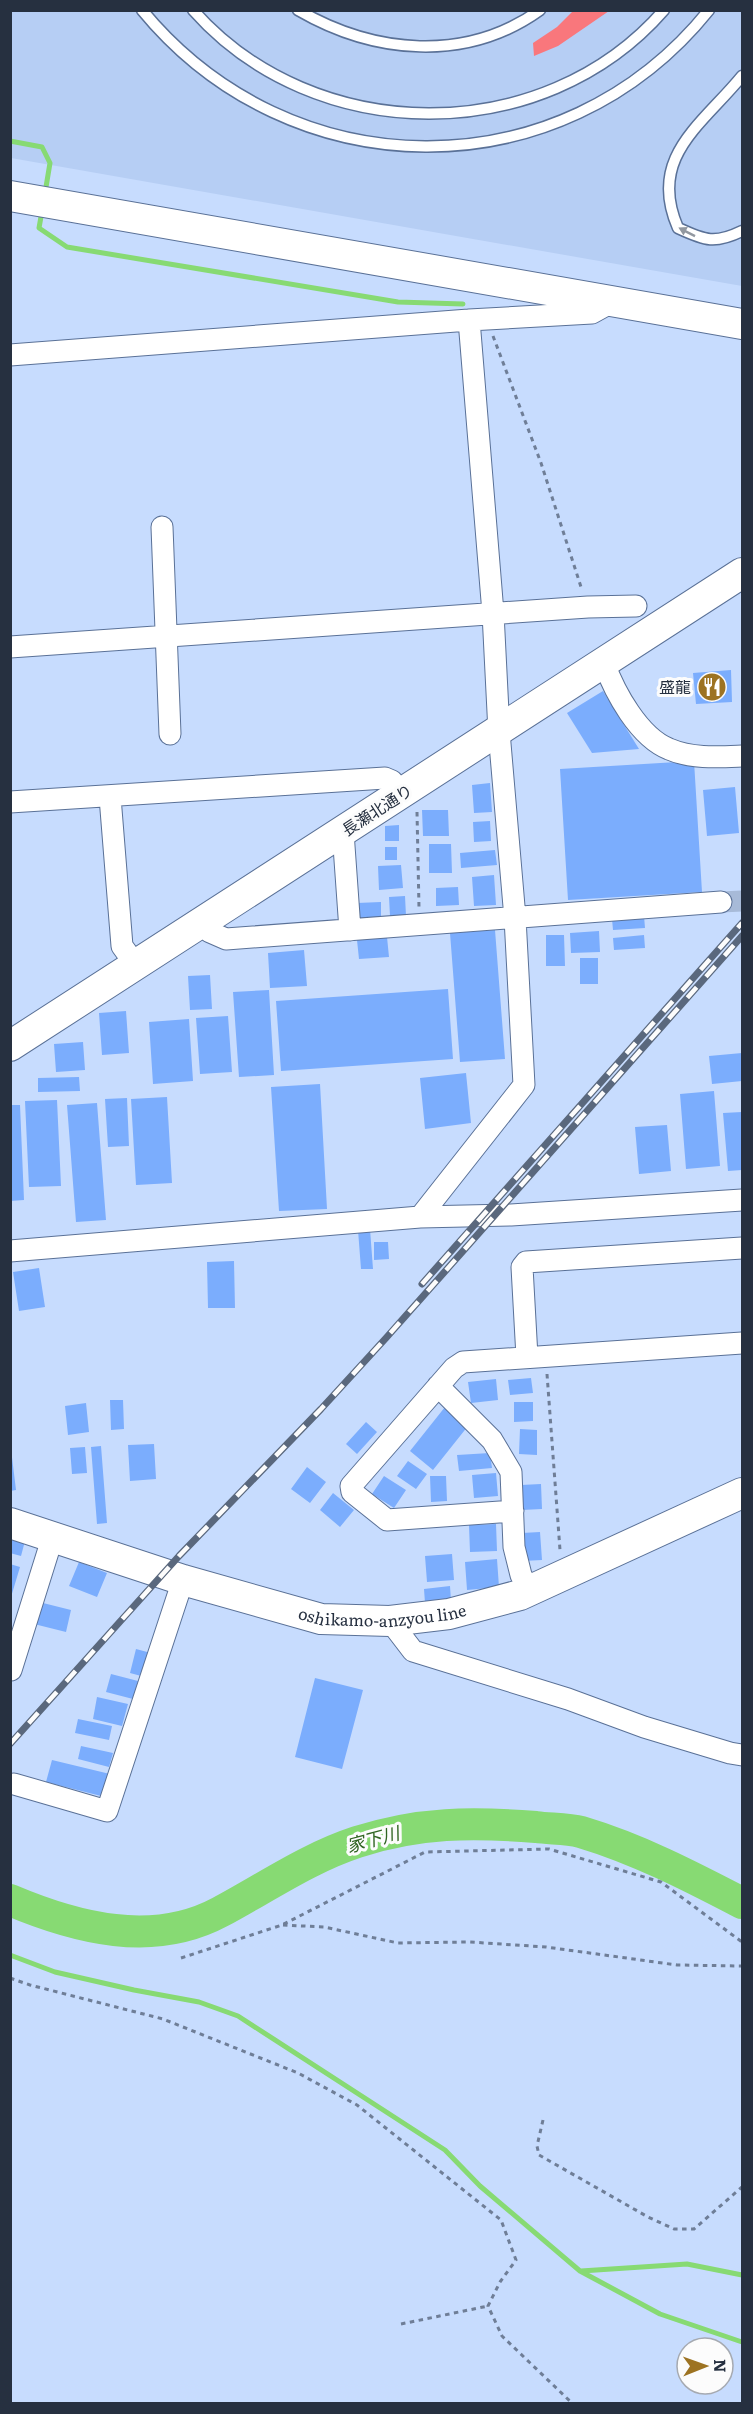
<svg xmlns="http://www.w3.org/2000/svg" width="753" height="2414" font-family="Literata,'Noto Sans JP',serif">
<rect width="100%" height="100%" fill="#c7dcfe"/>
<path fill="#b6cef4" d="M10,11H742V286L11,158Z"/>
<path fill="#f9777c" d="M573,11H609L558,46L534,56L533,43L557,27Z"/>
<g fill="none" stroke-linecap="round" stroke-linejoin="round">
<path stroke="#87da73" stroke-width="5" d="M10,141L42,147L50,163L45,193
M42,211L39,228L67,247L398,302L463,304
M10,1955L55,1972L134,1990L199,2002L238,2016L445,2150L480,2186L580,2271L660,2314L742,2342
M581,2271L687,2264L742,2275"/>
<path stroke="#87da73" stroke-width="32" d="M10,1900C76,1928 153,1948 220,1912C265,1888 308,1858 357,1842C419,1822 472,1822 536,1827C550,1829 567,1828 581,1832C638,1849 690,1876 742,1903"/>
</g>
<path fill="#7badfd" d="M731,670L732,702L696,704L693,673Z
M603,691L639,749L592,753L567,713Z
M694,761L702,892L568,900L560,769Z
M490,783L492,812L474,813L472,785Z
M735,787L739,833L707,836L703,790Z
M422,810H448L449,836H423Z
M490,821L491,841L474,842L473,822Z
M399,825V841H385V826Z
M429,844H451L452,873H429Z
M385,847H397V860H385Z
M495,850L497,865L461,868L460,853Z
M401,865L403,888L379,890L378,866Z
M494,875L496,905L474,906L472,877Z
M458,887L459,905L436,906V888Z
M405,896L406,916H390L389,897Z
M381,902V919L357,920V903Z
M644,916L645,928L613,930L612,919Z
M495,930L505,1059L460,1062L450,933Z
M599,931L600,952L571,953L570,933Z
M546,935H564L565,966H546Z
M644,935L645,948L614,950L613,938Z
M387,937L389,957L359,959L357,940Z
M304,950L307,986L270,988L268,953Z
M580,958H598V984H580Z
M210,975L212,1009L190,1010L188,976Z
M448,989L453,1059L281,1071L276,1001Z
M269,990L274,1075L239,1077L233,992Z
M126,1011L129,1053L102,1055L99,1013Z
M228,1016L232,1072L200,1074L196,1018Z
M189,1019L193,1081L153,1084L149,1022Z
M83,1042L85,1070L56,1072L54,1044Z
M742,1053V1081L712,1084L709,1056Z
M466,1073L471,1123L425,1129L420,1078Z
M79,1077L80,1091L38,1092V1078Z
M320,1084L327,1209L279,1211L271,1087Z
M714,1091L720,1166L686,1169L680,1094Z
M167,1097L172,1183L136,1185L131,1099Z
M127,1098L129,1146L108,1147L105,1099Z
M57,1100L61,1186L29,1187L25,1101Z
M97,1103L106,1220L76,1222L67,1105Z
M10,1105H20L24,1200L10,1201Z
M742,1112V1170L728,1171L723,1113Z
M667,1125L671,1171L639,1174L635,1127Z
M370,1229L373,1269H361L358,1230Z
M374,1242H388L389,1259L374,1260Z
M234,1261L235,1308H208L207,1262Z
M39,1268L45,1307L19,1311L13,1272Z
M531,1378L533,1393L510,1395L508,1380Z
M496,1379L498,1400L471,1403L468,1382Z
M110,1400H123L124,1429L111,1430Z
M514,1402H533V1421L514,1422Z
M86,1403L89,1432L68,1435L65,1406Z
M445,1407L468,1426L433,1470L410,1451Z
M366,1422L377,1432L357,1454L346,1444Z
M520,1429L537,1430V1455L519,1454Z
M10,1441L16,1490L10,1491Z
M154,1444L156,1479L130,1481L128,1445Z
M101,1446L107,1523L97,1524L91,1447Z
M85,1447L87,1473L72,1474L70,1448Z
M490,1453L492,1468L459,1471L457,1455Z
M408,1461L427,1474L416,1489L397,1476Z
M307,1467L326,1482L310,1503L291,1489Z
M496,1473L498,1496L474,1498L472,1475Z
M384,1476L406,1490L394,1508L372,1494Z
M430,1476H446L447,1501L431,1502Z
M541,1484L542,1509L522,1510L521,1485Z
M333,1493L354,1510L340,1527L320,1510Z
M496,1524L497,1551L470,1552L469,1525Z
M540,1532L542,1560L523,1561L522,1533Z
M10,1537L25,1541L21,1556L10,1553Z
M452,1554L454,1580L427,1582L425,1556Z
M497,1559L499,1587L467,1590L465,1562Z
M79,1562L107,1573L97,1597L69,1586Z
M10,1564L20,1567L11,1597H10Z
M450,1586L451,1601L425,1603L424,1589Z
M39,1602L71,1610L66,1632L34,1624Z
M136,1649L151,1653L145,1677L130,1673Z
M111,1674L138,1681L133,1699L106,1692Z
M315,1678L363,1690L342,1769L295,1757Z
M97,1697L128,1704L122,1726L93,1719Z
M78,1719L112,1726L109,1740L75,1733Z
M81,1746L113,1753L109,1767L78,1759Z
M52,1760L110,1774L105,1797L46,1782Z"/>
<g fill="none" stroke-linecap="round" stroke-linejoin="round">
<path stroke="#a7bad8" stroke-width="21" stroke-dasharray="21 10" stroke-linecap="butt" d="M721,902L742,901"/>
<g stroke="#5a7197" stroke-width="13">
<path id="lane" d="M142,10C290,190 561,194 709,10
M193,10C314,147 543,149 664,10
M298,10C374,54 466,63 540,10
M742,76C702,125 647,157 678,228C706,241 715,244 742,231"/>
</g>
<g stroke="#5a7197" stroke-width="23">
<path id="street" d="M10,355L469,320
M162,527L170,734
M10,647L588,607L636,606
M604,663C615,693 639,737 669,749C692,759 719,757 742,756
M110,797L122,946L135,964
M10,802L385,778L392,781L401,793
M343,832L350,930
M201,923L210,932L226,939L721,902
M420,1217L524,1085L515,918L499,732L493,613L469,320L592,313L612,302
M10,1251L420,1217L511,1215L742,1200
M527,1357L522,1267L526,1262L742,1248
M438,1386L492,1440L511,1472L514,1547L521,1575L529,1591
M513,1511L387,1520L352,1492L351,1486L454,1368L463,1362L742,1343
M390,1621L413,1651L568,1699L644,1727L730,1753L742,1755
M11,1670L53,1536
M14,1784L107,1811L183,1580"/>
</g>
<g stroke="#5a7197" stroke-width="32">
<g id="secondary">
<path d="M10,196L742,324"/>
<path d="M10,1046L742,573"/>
<path id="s1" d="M10,1523L183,1580L321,1619L390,1621L449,1614L520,1595L742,1493"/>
</g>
</g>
<path stroke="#6f7e97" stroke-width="3" stroke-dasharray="4.5 4.5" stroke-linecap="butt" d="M493,336L541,463L582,590
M417,812L419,908
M547,1374L560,1550
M283,1925L324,1927L398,1943L470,1942L546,1947L677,1965L742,1966
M181,1958L282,1925L425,1852L549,1849L661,1882L742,1942
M10,1978L30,1985L163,2019L298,2073L357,2105L501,2220L516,2260L500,2282L488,2306L502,2336L573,2404
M543,2120L537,2146L539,2155L648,2217L674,2229H694L742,2187
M401,2324L488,2306"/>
<use href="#lane" stroke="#fff" stroke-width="10"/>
<use href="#street" stroke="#fff" stroke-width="21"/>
<use href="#secondary" stroke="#fff" stroke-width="30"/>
<g stroke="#5a687d" stroke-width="7">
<path id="rail" d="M422,1284L742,923
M10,1744L179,1556L321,1409L386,1338L742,936"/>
</g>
<use href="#rail" stroke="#fcfcfc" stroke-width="4.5" stroke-dasharray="14" stroke-linecap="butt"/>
</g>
<defs><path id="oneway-solid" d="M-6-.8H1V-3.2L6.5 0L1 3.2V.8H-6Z" transform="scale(1.5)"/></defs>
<use fill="#9298a0" href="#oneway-solid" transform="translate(687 232) rotate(-153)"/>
<defs>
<g id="restaurant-disc" transform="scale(1.5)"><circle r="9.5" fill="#9d7322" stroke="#fcfcfc"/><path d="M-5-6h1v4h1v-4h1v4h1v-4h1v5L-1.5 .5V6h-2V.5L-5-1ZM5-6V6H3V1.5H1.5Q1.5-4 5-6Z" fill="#fff"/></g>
</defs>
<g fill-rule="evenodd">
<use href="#restaurant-disc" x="712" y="687"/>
</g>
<g text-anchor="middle" stroke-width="6" stroke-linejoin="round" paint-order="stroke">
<g font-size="16" fill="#263040" stroke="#fcfcfc" text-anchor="end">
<text x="691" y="693">盛龍</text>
</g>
<g font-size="16" fill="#263040" stroke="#fcfcfc">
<text transform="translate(377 810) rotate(-33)" y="6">長瀬北通り</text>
<text dy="6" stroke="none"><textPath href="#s1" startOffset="387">oshikamo-anzyou line</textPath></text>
</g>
<g font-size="18" font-style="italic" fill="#2f6421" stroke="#fcfcfc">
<text transform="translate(373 1840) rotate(-15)" y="6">家下川</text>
</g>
</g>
<rect width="753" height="2414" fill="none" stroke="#263040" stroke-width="24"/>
<g transform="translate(705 2366) rotate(89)"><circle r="28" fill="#fcfcfc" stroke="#a6aab1" stroke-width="1.5"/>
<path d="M0-4.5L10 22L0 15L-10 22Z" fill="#9d7322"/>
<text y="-9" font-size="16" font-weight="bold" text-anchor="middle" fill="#263040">N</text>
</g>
</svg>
